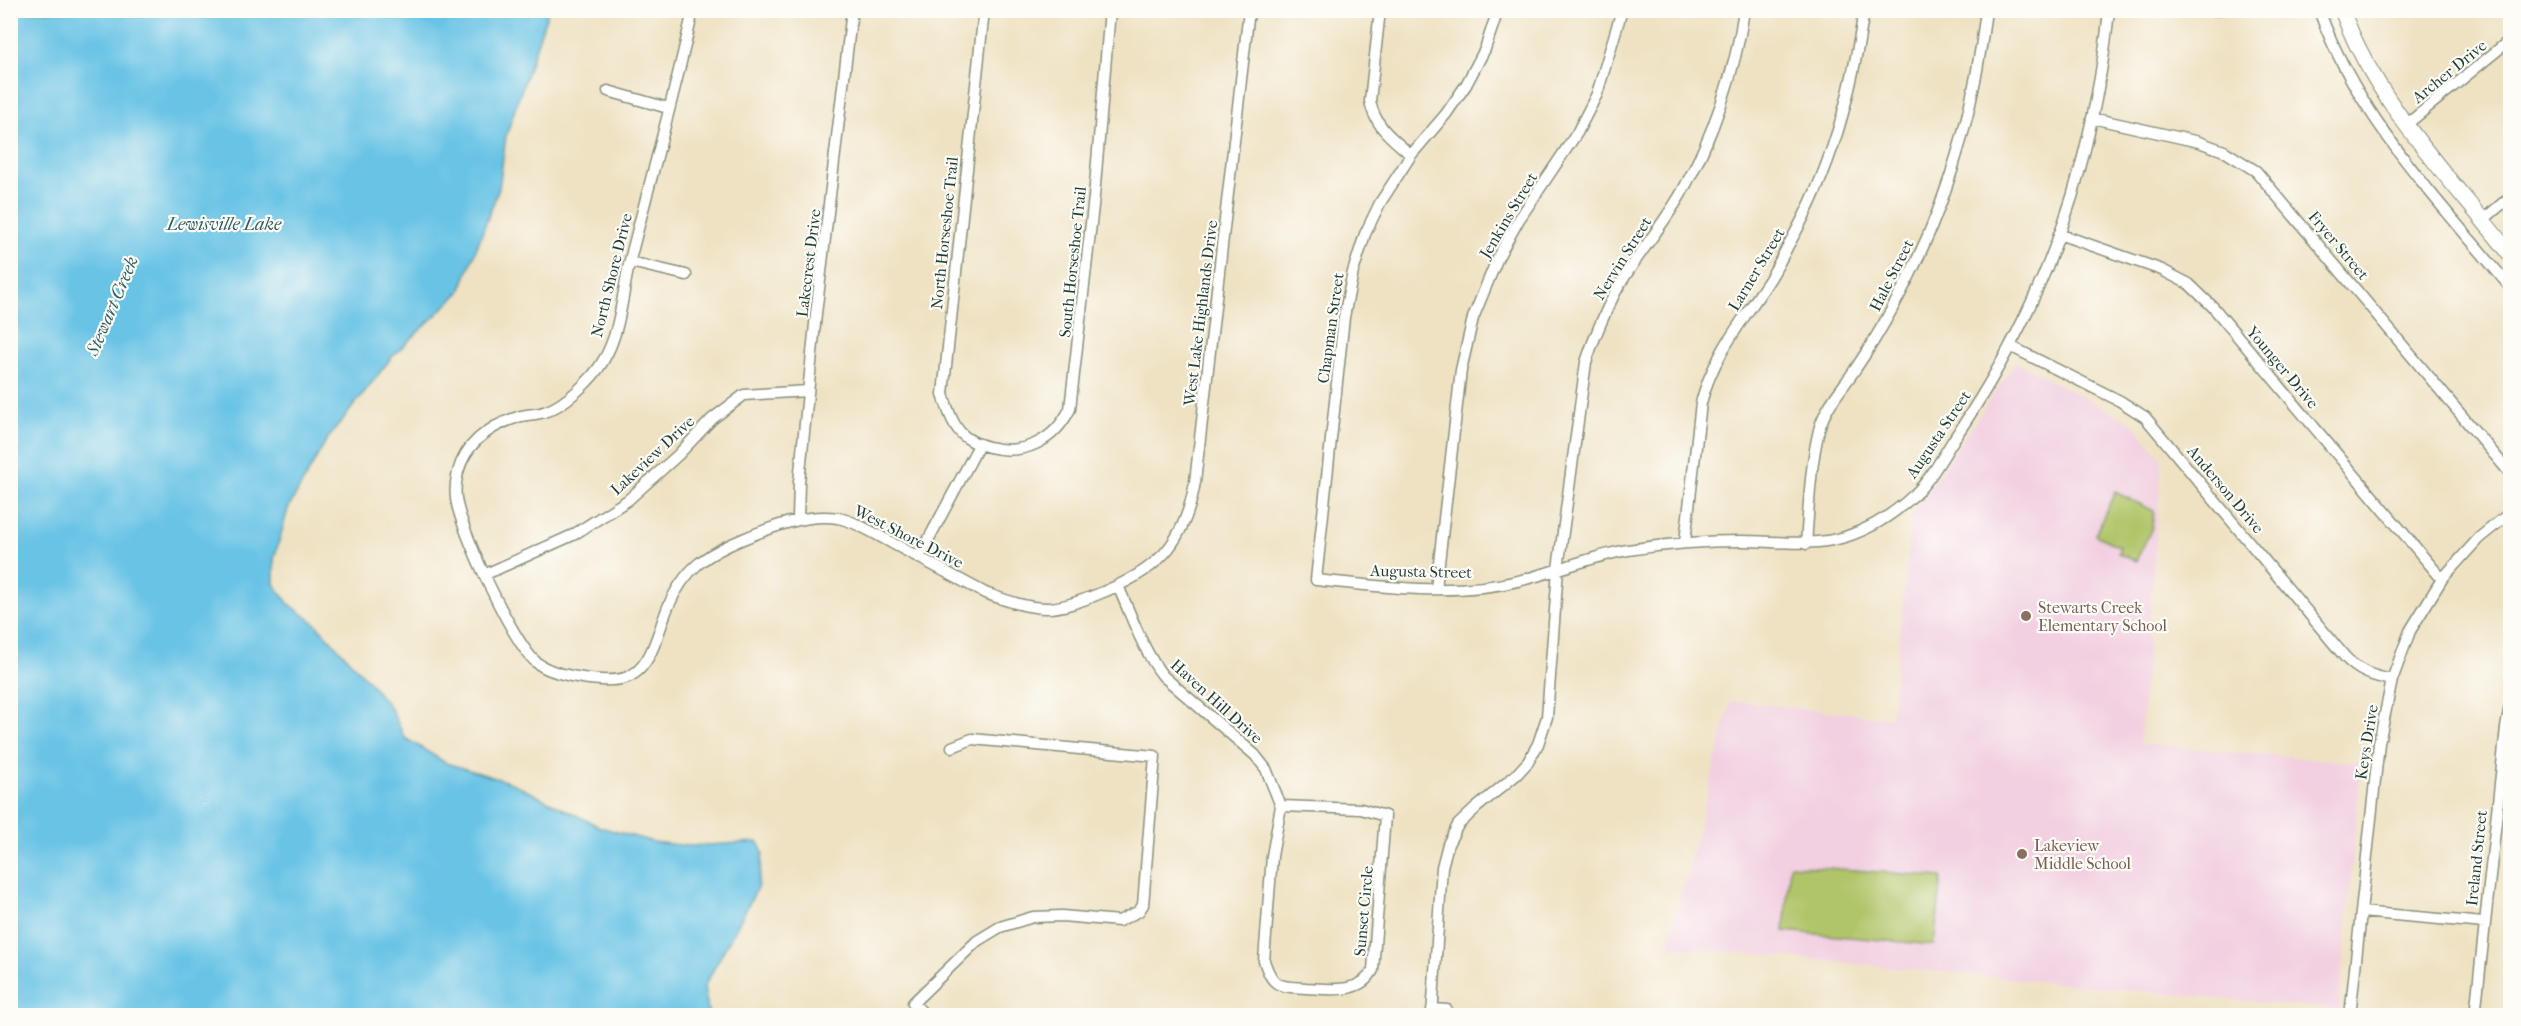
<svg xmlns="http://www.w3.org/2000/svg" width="2521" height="1026" font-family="'IM FELL French Canon',serif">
<rect width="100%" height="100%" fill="#fdfcf7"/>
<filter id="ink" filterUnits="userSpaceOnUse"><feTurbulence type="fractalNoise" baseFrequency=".0167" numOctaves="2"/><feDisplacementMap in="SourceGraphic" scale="12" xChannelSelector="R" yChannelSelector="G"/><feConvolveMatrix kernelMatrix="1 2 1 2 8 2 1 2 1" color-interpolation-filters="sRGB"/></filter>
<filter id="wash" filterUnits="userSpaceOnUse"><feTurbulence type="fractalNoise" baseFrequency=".008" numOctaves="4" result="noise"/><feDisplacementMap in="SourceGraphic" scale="24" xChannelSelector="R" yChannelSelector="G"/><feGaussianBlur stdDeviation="1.35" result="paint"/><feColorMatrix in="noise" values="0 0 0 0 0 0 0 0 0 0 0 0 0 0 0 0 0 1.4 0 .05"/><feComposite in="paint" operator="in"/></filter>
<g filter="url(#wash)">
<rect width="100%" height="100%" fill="#efe2c3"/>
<path fill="#f2cfe1" d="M2016,362L2133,423L2162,460L2140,744L2361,763L2339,1010L1668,946L1731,701L1891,718L1912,513Z"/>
<path fill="#b0c569" stroke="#68814e" stroke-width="1.5" d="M2115,492L2154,511L2152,528L2136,561L2118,553L2120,547L2095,535Z
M1790,865L1942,877L1934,945L1784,931Z"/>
<path fill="#67c3e5" stroke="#43808c" stroke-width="1.5" d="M10,11H548L506,136L499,188L460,292L392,357L326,441L288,509L274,559V584L288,603L316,624L371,684L391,709L405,738L446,763L512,783L600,827L653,842L689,846L758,842L763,853L757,889L704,987L709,1015H11Z"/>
</g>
<g filter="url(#ink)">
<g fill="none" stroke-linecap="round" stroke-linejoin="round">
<g stroke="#87907c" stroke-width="13">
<path id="street" d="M693,10C675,94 651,177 630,260C622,293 621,332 603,361C593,379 564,406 544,412C535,415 526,414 518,417C490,426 466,442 458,472C456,480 455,490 456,498C459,528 514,644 536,662C552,676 606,684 625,678C652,670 658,630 668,607C685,568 705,555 743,539C772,527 807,513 838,518C857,522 875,534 892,543C923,560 954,576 985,593C1005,600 1026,608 1047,608C1063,608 1081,601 1096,595C1156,571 1184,547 1195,482L1249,10
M984,10L943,394C947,407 951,421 960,432C968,441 978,444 989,447C1024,456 1054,441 1070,409L1094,197L1110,10
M1380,10L1370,101C1375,127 1392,138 1411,155
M1498,10L1485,49L1466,85L1446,114L1411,155L1380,203L1365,234L1353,272L1344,317L1316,580C1383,587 1456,597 1522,580C1558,571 1592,556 1628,550C1666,544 1703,541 1742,541C1777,541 1811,547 1845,537C1870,529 1895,513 1914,495C1930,480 1942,458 1954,439C2004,365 2046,282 2072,197C2090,136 2103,73 2109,10
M2200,10H2218
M2319,10C2357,117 2439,201 2510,287
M608,91L668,108
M2092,118L2199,142L2224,151L2256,171L2510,473
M2406,125L2510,40
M2483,220L2510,197
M2059,234L2162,270L2189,284L2213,307L2442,579
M630,262L686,275
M2010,346L2120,401L2145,417L2345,657C2359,672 2372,676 2392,680
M798,519L799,482L816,314L852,10
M1685,542L1701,403C1712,359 1739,325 1764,288C1774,274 1781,259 1789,244C1831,172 1852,92 1864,10
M1806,544C1809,506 1810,467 1819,430C1825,406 1843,388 1856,368C1869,349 1881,329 1892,309C1943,218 1974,115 1986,10
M919,557L979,445
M486,574L573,535L628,500L678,455L712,419L744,395L808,391
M1118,586C1132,617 1142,649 1163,676L1255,755L1266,769L1281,806
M1436,589L1461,370L1473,318L1498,257L1518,221L1577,133L1597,94L1622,10
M1281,806L1361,809L1385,816L1373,970C1360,995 1329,989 1306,988C1297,987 1286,988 1278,984C1270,979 1267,969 1264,961L1272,856Z
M2361,912L2484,923
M1432,1009L1447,1010L1451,1016
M926,1016L913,1003L977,941L1000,927L1033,917L1062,916L1119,921L1139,911L1143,905L1155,756L972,739L952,747
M1432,1016L1442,867L1448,844L1458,825L1476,808L1516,775L1528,762L1538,744L1547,717L1558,569L1586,362C1594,338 1604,314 1616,291C1635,257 1663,226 1682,192C1712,139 1736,70 1744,10
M2350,1016L2379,743L2392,680L2410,631L2442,579L2479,538L2510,513
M2475,1016L2506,728L2510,705"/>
</g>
<g stroke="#87907c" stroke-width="17">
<path id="secondary" d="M2342,10C2376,104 2450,177 2510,254"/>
</g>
<use href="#street" stroke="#fff" stroke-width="10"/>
<use href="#secondary" stroke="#fff" stroke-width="15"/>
</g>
</g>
<g fill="#8d6e63" stroke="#fdfcf7" stroke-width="2">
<circle cx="2026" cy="616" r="6"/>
<circle cx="2022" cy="854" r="6"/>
</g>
<g text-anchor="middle" stroke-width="4.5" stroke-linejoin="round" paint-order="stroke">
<g font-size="16" fill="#1f3d34" stroke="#fdfcf7">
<text transform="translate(2449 71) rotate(-39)" y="6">Archer Drive</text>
<text transform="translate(1508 215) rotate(-59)" y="6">Jenkins Street</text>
<text transform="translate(944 233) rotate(-84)" y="6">North Horseshoe Trail</text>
<text transform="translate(2339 245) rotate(50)" y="6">Fryer Street</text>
<text transform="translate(1622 258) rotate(-58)" y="6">Nervin Street</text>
<text transform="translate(1072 262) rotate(-84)" y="6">South Horseshoe Trail</text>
<text transform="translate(808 263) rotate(-83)" y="6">Lakecrest Drive</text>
<text transform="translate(1756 269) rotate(-59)" y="6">Larner Street</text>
<text transform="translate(611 275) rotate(-76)" y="6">North Shore Drive</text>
<text transform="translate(1891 275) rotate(-63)" y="6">Hale Street</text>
<text transform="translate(1200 313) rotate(-83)" y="6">West Lake Highlands Drive</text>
<text transform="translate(1330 328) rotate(-82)" y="6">Chapman Street</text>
<text transform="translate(2283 367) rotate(50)" y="6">Younger Drive</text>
<text transform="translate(1938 434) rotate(-56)" y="6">Augusta Street</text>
<text transform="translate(652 455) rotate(-43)" y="6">Lakeview Drive</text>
<text transform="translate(2226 489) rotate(50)" y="6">Anderson Drive</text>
<text transform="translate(909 536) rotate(27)" y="6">West Shore Drive</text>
<text transform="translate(1421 571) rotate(1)" y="6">Augusta Street</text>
<text transform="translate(1217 701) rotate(42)" y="6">Haven Hill Drive</text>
<text transform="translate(2366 742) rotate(-81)" y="6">Keys Drive</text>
<text transform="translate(2476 858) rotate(-84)" y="6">Ireland Street</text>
<text transform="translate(1363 911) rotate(-85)" y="6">Sunset Circle</text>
</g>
<g font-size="16" fill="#785e54" stroke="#fdfcf7" text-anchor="start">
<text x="2038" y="613">Stewarts Creek<tspan x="2038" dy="18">Elementary School</tspan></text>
<text x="2034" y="851">Lakeview<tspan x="2034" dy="18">Middle School</tspan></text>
</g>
<g font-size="18" font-style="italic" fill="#315e60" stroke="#fdfcf7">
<text x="224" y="230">Lewisville Lake</text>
<text transform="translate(112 306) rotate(-67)" y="6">Stewart Creek</text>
</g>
</g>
<rect width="2521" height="1026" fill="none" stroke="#fdfcf7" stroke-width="36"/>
</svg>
